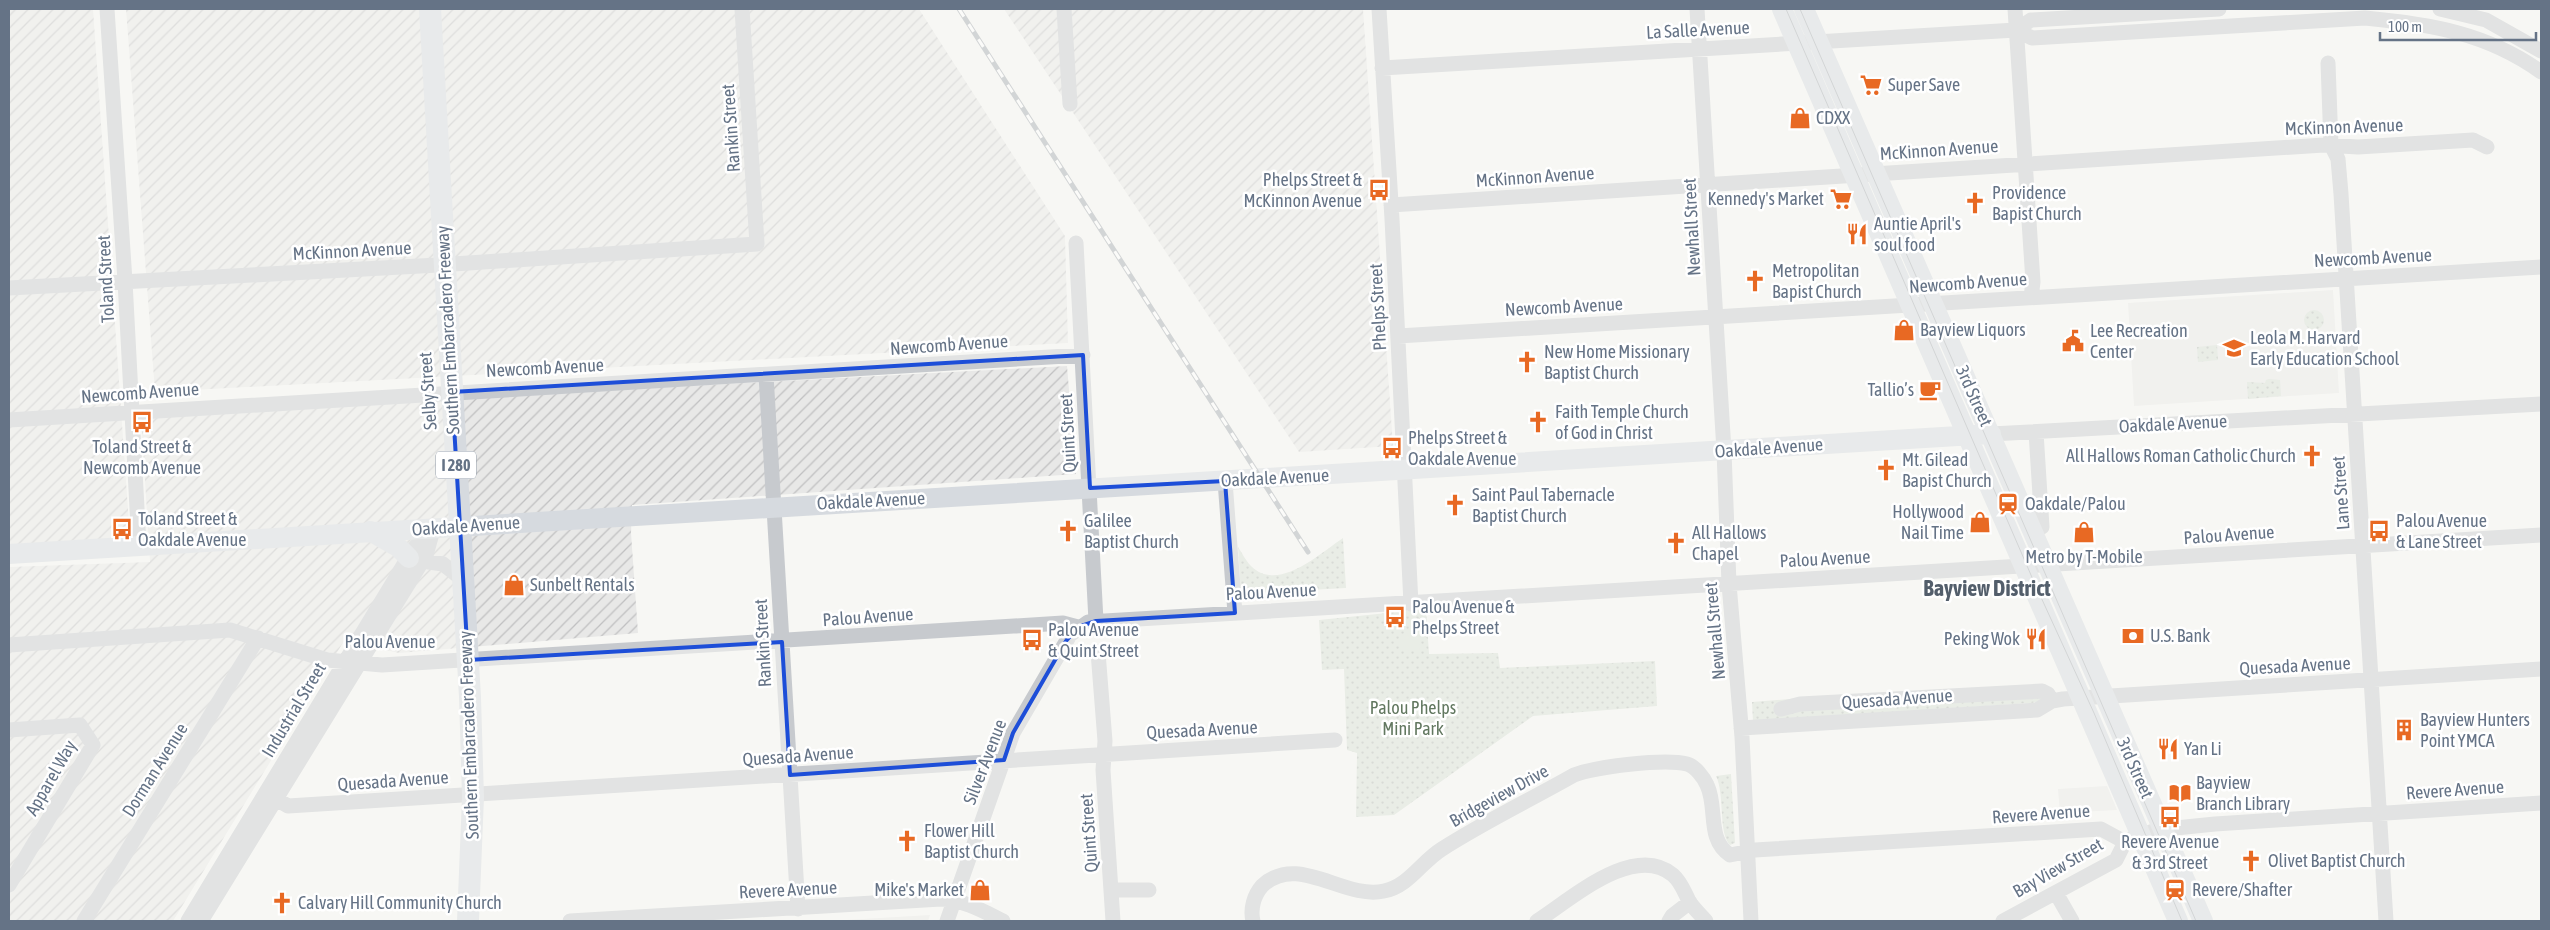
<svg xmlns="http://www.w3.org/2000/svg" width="2550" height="930" font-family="'Asap Condensed',sans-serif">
<defs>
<pattern id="industrial-furrows" width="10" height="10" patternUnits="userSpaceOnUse" patternTransform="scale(1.25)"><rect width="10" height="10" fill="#e8e8e7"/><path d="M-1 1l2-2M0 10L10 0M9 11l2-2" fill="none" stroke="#c0c0c1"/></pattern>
<pattern id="green-dots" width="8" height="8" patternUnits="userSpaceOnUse" patternTransform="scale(1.25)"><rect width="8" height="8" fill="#d7dfd5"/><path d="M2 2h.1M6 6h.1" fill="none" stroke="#b2b9b2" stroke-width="1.8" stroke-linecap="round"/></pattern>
</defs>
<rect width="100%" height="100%" fill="#f7f7f4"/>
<path fill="#e8e8e7" d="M2333,290L2339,393L2134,406L2128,303Z
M2107,786L2117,810L2060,813L2058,789Z
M930,915L928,921H828Z"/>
<path fill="url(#industrial-furrows)" d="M9,9H93L130,538L9,545Z
M126,9H919L1065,236L1068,343L155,392Z
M1004,9H1363L1393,446L1299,452Z
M1067,366L1076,474L632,505L631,533L638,633L399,653L344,641L173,921H9V567L150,562L141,415Z"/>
<path fill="url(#green-dots)" d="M2304 320a10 10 0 1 1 20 0a10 10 0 1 1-20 0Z
M2217,345L2218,360L2198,362L2197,347Z
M2269,379L2280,380L2281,396L2248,399L2247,382L2265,383L2266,380Z
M1343,538L1346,588L1241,594L1238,547C1242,553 1246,561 1251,566C1278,593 1319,554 1343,538Z
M1426,609L1429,654L1498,653L1500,668L1655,661L1657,706L1533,716L1394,815L1356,817L1357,753L1347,750L1344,669L1322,670L1319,620Z
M2040,695L2044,702L1753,722L1752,702L1801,698Z
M1731,774L1735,843L1730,845C1718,833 1725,794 1716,776Z"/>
<path fill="#d7dfd5" d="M1419,633L1420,650L1400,651L1399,634Z"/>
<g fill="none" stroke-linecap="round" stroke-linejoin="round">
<path stroke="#c7cace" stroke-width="15" d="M107,9L125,281L139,546
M1064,9L1070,104
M1379,9L1392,219L1411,604
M1697,9L1724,451L1729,584L1742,737L1751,921
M2015,9L2033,282L2031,297
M2440,9L2486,20L2541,51
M2016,30L2031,20L2219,9
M2328,63L2331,145L2338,159L2341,194L2386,921
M1382,68L2016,30L2032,38L2365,18C2430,24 2487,33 2541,72
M1391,205L2324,145L2358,147L2473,140L2487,147
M1076,243L1096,621
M9,288L438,265L757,244L742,9
M1398,336L2541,267
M766,375L798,909
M9,420L1083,355
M2036,432L2042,527
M1991,434L2541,404
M1225,481L1235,613
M422,561L443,564L458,576
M9,645L230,630L327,660L382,665L1063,623L1078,627
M1098,652L1105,741L1103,770L1113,921
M1781,709L1800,704L2042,691L2048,694L2052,701
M1741,728L2037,710L2052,701L2063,699L2541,669
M9,730L80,725L93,745L9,885
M266,793L288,806L1335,740
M2131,839L2156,830L2215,824L2541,803
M1111,890H1149
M2056,893L2072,921
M84,921L258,638
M188,921L414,548L434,528
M201,921L426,555L433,530
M570,921L941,899C964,900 983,911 1003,921
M947,921L1013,733L1070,635L1088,622L2541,535
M1253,921C1250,909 1254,895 1262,886C1298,852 1343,900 1384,891C1409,886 1421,862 1442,849C1484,822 1530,800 1574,775C1595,767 1664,758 1687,764C1695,766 1704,778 1707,785C1718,808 1706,839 1730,855L1755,850L2101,829L2125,842
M1537,921C1570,900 1634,842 1673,875C1681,882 1684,891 1689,901C1693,908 1701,915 1706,921
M1669,921L1672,916L1690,902
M2003,921L2116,860L2125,842"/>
<path stroke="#d6dadf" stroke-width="20" d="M1782,9L2178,921
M1804,9L2203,921
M370,531L398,547L409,558
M9,554L1991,434"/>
<path stroke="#d6dadf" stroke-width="22" d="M430,9L470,697L473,797L468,921"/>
<path stroke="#a5aab1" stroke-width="1" d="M1786,9L2034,582L2094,713L2182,921
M1800,9L2196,921"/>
<g stroke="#a5aab1" stroke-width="5">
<path id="rail" d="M959,9L1308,552"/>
</g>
<use href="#rail" stroke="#fff" stroke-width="3" stroke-dasharray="9" stroke-linecap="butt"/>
</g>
<path d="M0 0H2550V930H0ZM1083,355L1090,488L1225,481L1235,613L1096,621L1078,627L1066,641L1013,733L1004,760L790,775L782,642L468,660L452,392Z" fill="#f7f7f4" fill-opacity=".55" fill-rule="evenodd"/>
<path fill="none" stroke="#1d4ed8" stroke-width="4" stroke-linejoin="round" d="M1083,355L1090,488L1225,481L1235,613L1096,621L1078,627L1066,641L1013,733L1004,760L790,775L782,642L468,660L452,392Z"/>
<defs>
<g id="supermarket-bare" transform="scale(1.725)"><path d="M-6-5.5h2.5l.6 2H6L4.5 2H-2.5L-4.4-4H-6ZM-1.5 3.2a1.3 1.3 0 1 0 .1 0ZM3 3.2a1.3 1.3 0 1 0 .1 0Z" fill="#e86923" stroke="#fff" stroke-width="2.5" paint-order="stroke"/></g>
<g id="shop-bare" transform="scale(1.725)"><path d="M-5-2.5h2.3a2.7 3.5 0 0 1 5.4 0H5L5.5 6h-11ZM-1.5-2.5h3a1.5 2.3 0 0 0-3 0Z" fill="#e86923" stroke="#fff" stroke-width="2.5" paint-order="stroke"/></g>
<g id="bus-bare" transform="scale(1.725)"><path d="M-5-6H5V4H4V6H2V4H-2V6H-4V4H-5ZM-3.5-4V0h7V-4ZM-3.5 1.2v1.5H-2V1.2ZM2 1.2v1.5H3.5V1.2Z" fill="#e86923" stroke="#fff" stroke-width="2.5" paint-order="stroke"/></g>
<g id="church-bare" transform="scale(1.725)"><path d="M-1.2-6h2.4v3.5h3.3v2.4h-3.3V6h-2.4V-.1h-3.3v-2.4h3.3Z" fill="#e86923" stroke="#fff" stroke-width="2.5" paint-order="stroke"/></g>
<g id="restaurant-bare" transform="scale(1.725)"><path d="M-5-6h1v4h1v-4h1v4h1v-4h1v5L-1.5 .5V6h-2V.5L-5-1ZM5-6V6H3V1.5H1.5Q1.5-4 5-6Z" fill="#e86923" stroke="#fff" stroke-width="2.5" paint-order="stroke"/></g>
<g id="civic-bare" transform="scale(1.725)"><path d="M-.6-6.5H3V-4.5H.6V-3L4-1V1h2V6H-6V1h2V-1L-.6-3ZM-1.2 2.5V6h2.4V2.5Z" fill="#e86923" stroke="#fff" stroke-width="2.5" paint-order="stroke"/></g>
<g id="school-bare" transform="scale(1.725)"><path d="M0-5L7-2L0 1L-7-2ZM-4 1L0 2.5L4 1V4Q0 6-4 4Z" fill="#e86923" stroke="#fff" stroke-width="2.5" paint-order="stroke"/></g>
<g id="cafe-bare" transform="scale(1.725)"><path d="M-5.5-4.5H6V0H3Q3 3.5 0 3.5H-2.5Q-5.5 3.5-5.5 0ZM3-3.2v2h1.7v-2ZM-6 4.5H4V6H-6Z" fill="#e86923" stroke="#fff" stroke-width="2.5" paint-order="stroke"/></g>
<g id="station-bare" transform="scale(1.725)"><path d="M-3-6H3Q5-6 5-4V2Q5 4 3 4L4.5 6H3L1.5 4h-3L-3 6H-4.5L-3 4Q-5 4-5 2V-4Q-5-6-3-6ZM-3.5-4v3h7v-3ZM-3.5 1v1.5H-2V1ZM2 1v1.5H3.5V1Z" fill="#e86923" stroke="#fff" stroke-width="2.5" paint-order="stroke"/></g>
<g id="bank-bare" transform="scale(1.725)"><path d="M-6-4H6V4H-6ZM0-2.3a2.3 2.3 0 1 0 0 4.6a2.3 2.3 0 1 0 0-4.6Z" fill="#e86923" stroke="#fff" stroke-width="2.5" paint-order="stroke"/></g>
<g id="building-bare" transform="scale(1.725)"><path d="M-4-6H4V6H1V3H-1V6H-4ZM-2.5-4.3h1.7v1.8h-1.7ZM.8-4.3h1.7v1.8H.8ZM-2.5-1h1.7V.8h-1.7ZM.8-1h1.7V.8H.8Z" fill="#e86923" stroke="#fff" stroke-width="2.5" paint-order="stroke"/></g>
<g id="library-bare" transform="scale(1.725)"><path d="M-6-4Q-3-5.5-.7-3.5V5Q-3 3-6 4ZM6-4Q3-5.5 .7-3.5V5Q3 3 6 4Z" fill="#e86923" stroke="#fff" stroke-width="2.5" paint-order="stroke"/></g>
</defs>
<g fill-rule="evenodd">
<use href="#supermarket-bare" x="1871" y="85"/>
<use href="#shop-bare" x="1800" y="118"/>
<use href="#bus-bare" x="1379" y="190"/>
<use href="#supermarket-bare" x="1841" y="199"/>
<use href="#church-bare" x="1975" y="203"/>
<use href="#restaurant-bare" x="1857" y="234"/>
<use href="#church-bare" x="1755" y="281"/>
<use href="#shop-bare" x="1904" y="330"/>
<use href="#civic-bare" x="2073" y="341"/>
<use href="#school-bare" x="2234" y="348"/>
<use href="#church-bare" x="1527" y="362"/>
<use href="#cafe-bare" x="1930" y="390"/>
<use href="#bus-bare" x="142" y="422"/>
<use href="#church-bare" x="1538" y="422"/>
<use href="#bus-bare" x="1392" y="448"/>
<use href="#church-bare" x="2312" y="456"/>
<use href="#church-bare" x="1886" y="470"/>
<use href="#station-bare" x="2008" y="504"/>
<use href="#church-bare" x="1455" y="505"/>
<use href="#shop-bare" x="1980" y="522"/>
<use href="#bus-bare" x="122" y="529"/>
<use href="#church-bare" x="1068" y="531"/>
<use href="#bus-bare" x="2379" y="531"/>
<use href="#shop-bare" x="2084" y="532"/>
<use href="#church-bare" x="1676" y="543"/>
<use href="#shop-bare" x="514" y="585"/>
<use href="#bus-bare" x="1395" y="617"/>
<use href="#bank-bare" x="2133" y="636"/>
<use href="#restaurant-bare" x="2036" y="639"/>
<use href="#bus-bare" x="1032" y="640"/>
<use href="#building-bare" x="2404" y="730"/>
<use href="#restaurant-bare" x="2168" y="749"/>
<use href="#library-bare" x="2180" y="793"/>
<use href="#bus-bare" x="2170" y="817"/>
<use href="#church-bare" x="907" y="841"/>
<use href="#church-bare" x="2251" y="861"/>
<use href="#shop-bare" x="980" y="890"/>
<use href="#station-bare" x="2175" y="890"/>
<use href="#church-bare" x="282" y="903"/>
</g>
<g text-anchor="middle" stroke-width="5" stroke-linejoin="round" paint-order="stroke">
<rect fill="#fff" stroke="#939daa" stroke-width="1" x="436" y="451.5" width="40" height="27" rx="4"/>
<g font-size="16" font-weight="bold" fill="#657386">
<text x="456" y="471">I 280</text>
</g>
<g font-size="18" fill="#657386" stroke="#fff">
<text transform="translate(1698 30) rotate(-3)" y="6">La Salle Avenue</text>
<text transform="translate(2344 127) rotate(-2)" y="6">McKinnon Avenue</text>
<text transform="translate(731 128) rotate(-94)" y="6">Rankin Street</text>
<text transform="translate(1939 150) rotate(-4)" y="6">McKinnon Avenue</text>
<text transform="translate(1535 177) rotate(-4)" y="6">McKinnon Avenue</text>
<text transform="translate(1692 227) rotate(-93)" y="6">Newhall Street</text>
<text transform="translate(352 251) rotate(-3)" y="6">McKinnon Avenue</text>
<text transform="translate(2373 258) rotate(-3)" y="6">Newcomb Avenue</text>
<text transform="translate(106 279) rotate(-93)" y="6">Toland Street</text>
<text transform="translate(1968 283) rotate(-4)" y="6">Newcomb Avenue</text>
<text transform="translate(1378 307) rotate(-93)" y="6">Phelps Street</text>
<text transform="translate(1564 307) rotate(-3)" y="6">Newcomb Avenue</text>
<text transform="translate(448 330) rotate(-93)" y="6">Southern Embarcadero Freeway</text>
<text transform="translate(949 345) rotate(-4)" y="6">Newcomb Avenue</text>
<text transform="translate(545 368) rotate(-3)" y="6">Newcomb Avenue</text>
<text transform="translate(428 391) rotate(-94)" y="6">Selby Street</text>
<text transform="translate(140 393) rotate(-4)" y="6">Newcomb Avenue</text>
<text transform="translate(1974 396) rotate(66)" y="6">3rd Street</text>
<text transform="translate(2173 424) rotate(-3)" y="6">Oakdale Avenue</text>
<text transform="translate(1068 433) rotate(-93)" y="6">Quint Street</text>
<text transform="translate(1769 448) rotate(-4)" y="6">Oakdale Avenue</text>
<text transform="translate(1275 478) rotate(-3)" y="6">Oakdale Avenue</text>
<text transform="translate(2341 493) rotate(-94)" y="6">Lane Street</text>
<text transform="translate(871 501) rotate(-3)" y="6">Oakdale Avenue</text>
<text transform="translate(466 526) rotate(-4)" y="6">Oakdale Avenue</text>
<text transform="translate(2229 535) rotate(-4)" y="6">Palou Avenue</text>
<text transform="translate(1825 559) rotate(-3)" y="6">Palou Avenue</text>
<text transform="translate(1271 592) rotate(-3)" y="6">Palou Avenue</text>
<text transform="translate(868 617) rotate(-4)" y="6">Palou Avenue</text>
<text transform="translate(1715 631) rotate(-95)" y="6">Newhall Street</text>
<text x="390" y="648">Palou Avenue</text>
<text transform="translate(763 643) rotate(-93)" y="6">Rankin Street</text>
<text transform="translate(2295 666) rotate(-3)" y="6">Quesada Avenue</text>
<text transform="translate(1897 699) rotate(-4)" y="6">Quesada Avenue</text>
<text transform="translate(294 710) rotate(-59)" y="6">Industrial Street</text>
<text transform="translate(1202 730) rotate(-3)" y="6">Quesada Avenue</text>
<text transform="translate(469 735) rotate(-92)" y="6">Southern Embarcadero Freeway</text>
<text transform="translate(798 756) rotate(-4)" y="6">Quesada Avenue</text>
<text transform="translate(985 762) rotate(-69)" y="6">Silver Avenue</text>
<text transform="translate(2135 768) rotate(66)" y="6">3rd Street</text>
<text transform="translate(155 770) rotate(-58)" y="6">Dorman Avenue</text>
<text transform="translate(51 778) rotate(-60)" y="6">Apparel Way</text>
<text transform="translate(393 781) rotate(-4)" y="6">Quesada Avenue</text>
<text transform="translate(2455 790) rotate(-4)" y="6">Revere Avenue</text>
<text transform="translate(1499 796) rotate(-29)" y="6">Bridgeview Drive</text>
<text transform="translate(2041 814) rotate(-4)" y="6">Revere Avenue</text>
<text transform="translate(1089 833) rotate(-94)" y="6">Quint Street</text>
<text transform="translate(2058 868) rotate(-30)" y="6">Bay View Street</text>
<text transform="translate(788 890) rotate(-3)" y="6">Revere Avenue</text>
</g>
<g font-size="18" fill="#657386" stroke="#fff" text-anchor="start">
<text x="1888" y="91">Super Save</text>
<text x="1816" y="124">CDXX</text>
<text x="1362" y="186" text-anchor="end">Phelps Street &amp;<tspan x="1362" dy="21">McKinnon Avenue</tspan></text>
<text x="1992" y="199">Providence<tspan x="1992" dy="21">Bapist Church</tspan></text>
<text x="1824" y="205" text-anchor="end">Kennedy's Market</text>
<text x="1874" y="230">Auntie April's<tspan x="1874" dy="21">soul food</tspan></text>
<text x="1772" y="277">Metropolitan<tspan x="1772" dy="21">Bapist Church</tspan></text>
<text x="1920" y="336">Bayview Liquors</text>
<text x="2090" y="337">Lee Recreation<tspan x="2090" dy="21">Center</tspan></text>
<text x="2250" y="344">Leola M. Harvard<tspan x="2250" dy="21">Early Education School</tspan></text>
<text x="1544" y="358">New Home Missionary<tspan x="1544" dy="21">Baptist Church</tspan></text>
<text x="1914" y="396" text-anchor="end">Tallio’s</text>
<text x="1555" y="418">Faith Temple Church<tspan x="1555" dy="21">of God in Christ</tspan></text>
<text x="1408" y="444">Phelps Street &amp;<tspan x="1408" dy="21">Oakdale Avenue</tspan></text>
<text x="142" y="453" text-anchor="middle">Toland Street &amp;<tspan x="142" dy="21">Newcomb Avenue</tspan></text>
<text x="2296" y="462" text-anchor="end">All Hallows Roman Catholic Church</text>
<text x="1902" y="466">Mt. Gilead<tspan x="1902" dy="21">Bapist Church</tspan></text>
<text x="1472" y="501">Saint Paul Tabernacle<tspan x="1472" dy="21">Baptist Church</tspan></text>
<text x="2025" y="510">Oakdale/Palou</text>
<text x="1964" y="518" text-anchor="end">Hollywood<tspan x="1964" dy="21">Nail Time</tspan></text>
<text x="138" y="525">Toland Street &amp;<tspan x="138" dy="21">Oakdale Avenue</tspan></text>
<text x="1084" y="527">Galilee<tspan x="1084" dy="21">Baptist Church</tspan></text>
<text x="2396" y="527">Palou Avenue<tspan x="2396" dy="21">&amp; Lane Street</tspan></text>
<text x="1692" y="539">All Hallows<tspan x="1692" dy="21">Chapel</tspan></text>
<text x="2084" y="563" text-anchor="middle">Metro by T-Mobile</text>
<text x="530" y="591">Sunbelt Rentals</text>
<text x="1412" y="613">Palou Avenue &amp;<tspan x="1412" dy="21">Phelps Street</tspan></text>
<text x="1048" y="636">Palou Avenue<tspan x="1048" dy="21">&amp; Quint Street</tspan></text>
<text x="2150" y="642">U.S. Bank</text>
<text x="2020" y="645" text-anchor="end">Peking Wok</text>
<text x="2420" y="726">Bayview Hunters<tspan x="2420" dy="21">Point YMCA</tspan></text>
<text x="2184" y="755">Yan Li</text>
<text x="2196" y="789">Bayview<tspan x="2196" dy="21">Branch Library</tspan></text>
<text x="924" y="837">Flower Hill<tspan x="924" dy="21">Baptist Church</tspan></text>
<text x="2170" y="848" text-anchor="middle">Revere Avenue<tspan x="2170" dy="21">&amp; 3rd Street</tspan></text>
<text x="2268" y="867">Olivet Baptist Church</text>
<text x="964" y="896" text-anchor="end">Mike's Market</text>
<text x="2192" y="896">Revere/Shafter</text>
<text x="298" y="909">Calvary Hill Community Church</text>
</g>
<g font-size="18" fill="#627860" stroke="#fff">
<text x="1413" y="714">Palou Phelps<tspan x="1413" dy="21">Mini Park</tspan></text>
</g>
<g font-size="22" font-weight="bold" fill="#535e6b" stroke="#fff">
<text x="1987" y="596">Bayview District</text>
</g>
</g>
<rect width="2550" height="930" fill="none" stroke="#657386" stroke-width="20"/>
<path d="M2380 32v8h156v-8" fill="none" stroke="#657386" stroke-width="2.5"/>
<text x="2388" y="32" font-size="15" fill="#657386" stroke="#ffffff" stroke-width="4" paint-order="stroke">100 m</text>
</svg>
